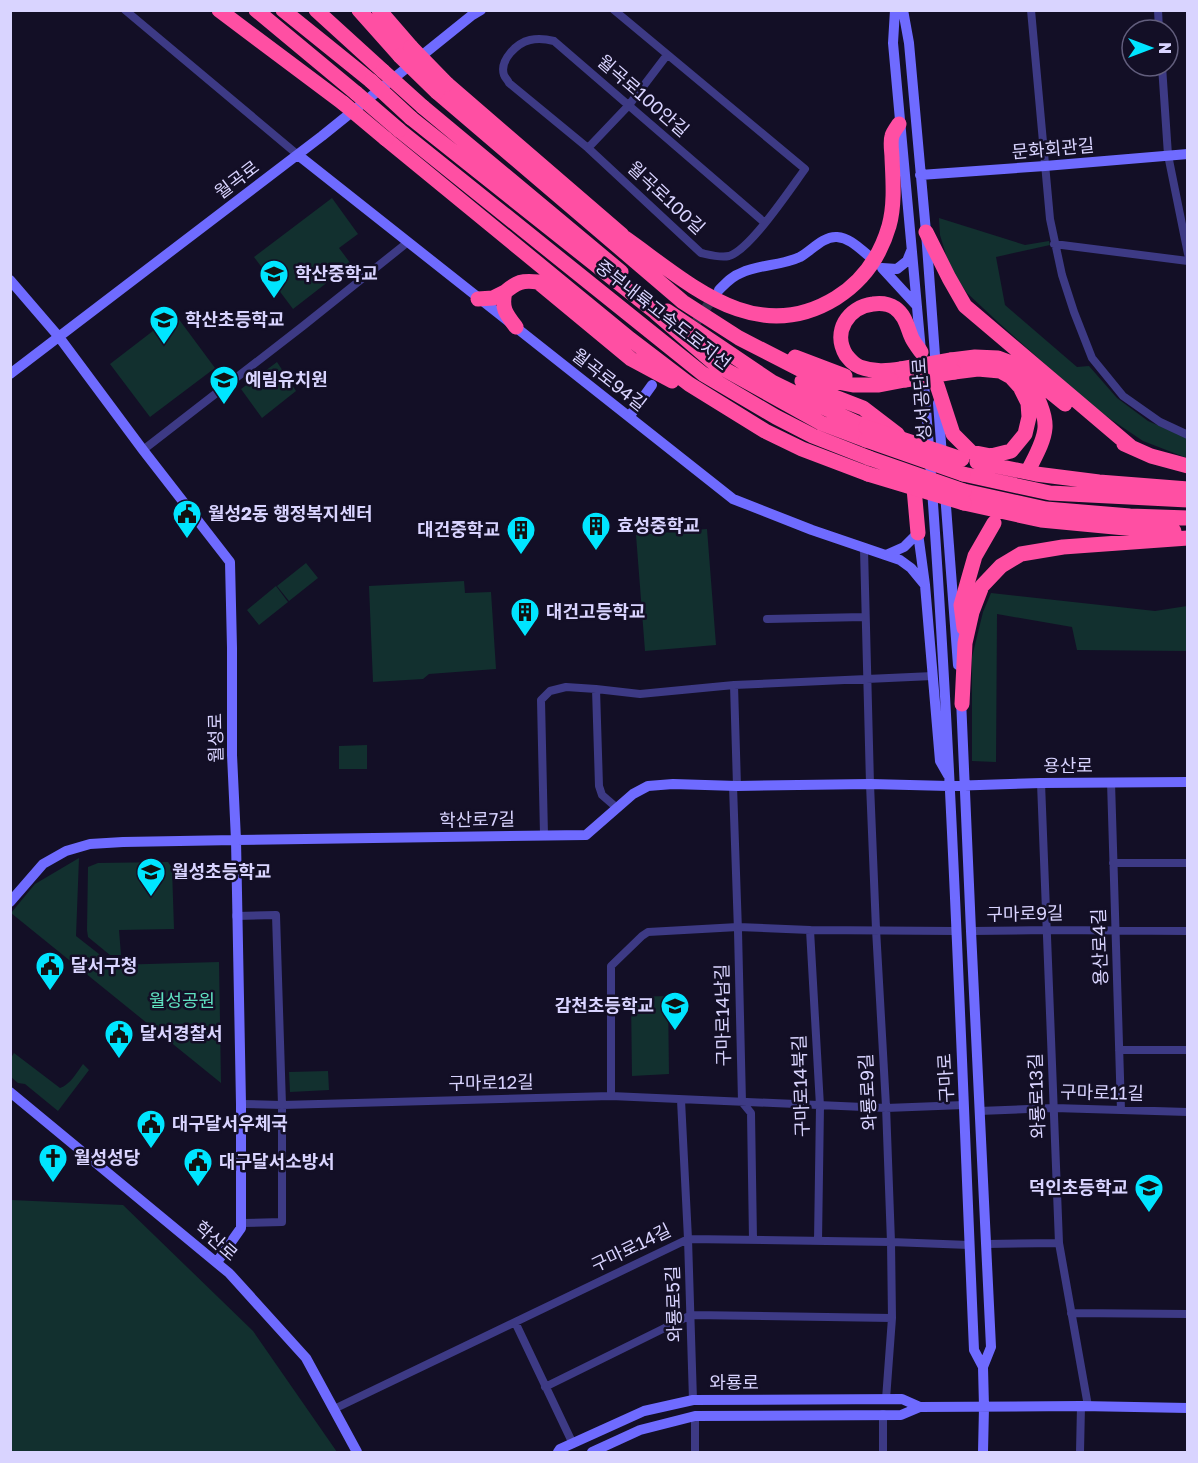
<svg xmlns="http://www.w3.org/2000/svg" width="1198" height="1463" font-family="'Golos Text','Noto Sans KR',sans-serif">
<rect width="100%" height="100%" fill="#130f26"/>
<path fill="#12302f" d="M332,198L358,234L339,248L351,264L293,309L254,257Z
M939,218L1025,245L1049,241L1050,245L996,257L1005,305L1077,367L1089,366L1117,398L1148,421L1187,438V458L1143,441L1094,408L999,323L967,293L950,268L940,235Z
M175,314L215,368L150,417L110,364Z
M277,362L296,391L262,418L241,389Z
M707,529L716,645L645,651L636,535Z
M306,563L318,578L289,601L277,586Z
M464,581L465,593L491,592L496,669L429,674L423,679L373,682L369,586Z
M276,586L288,602L259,625L247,610Z
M991,593L1155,611L1187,606V651L1077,650L1072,627L997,614L996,762L972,761V657L983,612Z
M367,745V769H339V746Z
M79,858L76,936L113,965L219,962L221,1083L11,913L35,884Z
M168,862L172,868L174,929L119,930L121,955H110L88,937L87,930L88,867L98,863Z
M668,996L669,1074L632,1076L631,997Z
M14,1053L60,1088C70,1085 77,1072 83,1064L89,1070L58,1111L25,1084L18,1083L11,1077V1058Z
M328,1071L329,1090L290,1092L289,1072Z
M11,1200L123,1205L253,1331L337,1452H11Z"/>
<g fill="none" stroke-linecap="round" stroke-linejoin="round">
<path stroke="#312d47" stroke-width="10" stroke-dasharray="10 5" stroke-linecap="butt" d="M688,334L717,292"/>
<path stroke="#3d3a85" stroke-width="8" d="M125,10L298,155
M614,10L805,169C791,188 750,250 729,256C720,258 710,255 701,253L588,148L509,83C508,80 505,78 504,75C499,60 517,43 530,40C539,38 546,39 554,41L765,223
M1031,10L1050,219L1062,275L1074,312L1092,358L1123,396L1160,422L1188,435
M1158,10L1159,30
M1162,66L1168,155L1188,254
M588,148L629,105L667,55
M1054,244L1188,261
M143,450L303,326L408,242
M864,549L870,784L876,929L886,1106L891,1242L892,1318L886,1399
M767,619L865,617
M734,685L933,676
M596,689L599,786L602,795L617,808
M1111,782L1121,1110
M1041,783L1059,1243L1088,1406
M733,786L738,931L742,1102L751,1113L753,1240
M544,835L541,700L550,691L566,687L596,689L640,694L734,685L737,786
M1113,863H1188
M236,916L276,915L282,1105V1222L241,1223
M810,930L820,1106L818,1241
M971,931L1047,930L1188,931
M1119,1050H1188
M611,1096V966L642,936L648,932L738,927L810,930L956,931
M681,1100L688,1239L693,1400
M241,1104L282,1105L611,1096L886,1108L964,1105
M979,1111L1054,1108L1188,1112
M986,1244L1059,1243
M1071,1313L1188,1314
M515,1322L573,1444
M545,1387L691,1315L892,1318
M334,1409L688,1239L891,1242L969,1245
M883,1414V1452
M695,1416V1452
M1080,1452L1081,1406"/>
<path stroke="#6f6bff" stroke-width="10" d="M895,10L893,43L921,351
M903,10L909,43L926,232L936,369
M298,155L733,499L812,530L900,560L911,568L925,585
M920,175L1045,166L1188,154
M882,268L917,306
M882,268L897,269L907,261L911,251
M10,280L59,337L143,450L230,562L232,648V755L236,840L241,1104V1228L217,1262
M719,290C726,283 732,276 741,273C760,264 781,266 800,257C811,251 823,236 837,237C850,238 859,248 869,256
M923,372C950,698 960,1024 974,1350L983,1367
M10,374L322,136L471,16L481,10
M938,403L942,456
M629,417L652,385
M945,493L958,665
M918,533L925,585L940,761L948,775
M886,555L904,547L918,533
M961,699L971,931L991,1347L983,1367L984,1407L983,1452
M10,902L43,864L66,851L90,844L123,842L236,840L586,835L633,794L648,786L673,784L737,786L870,784L949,786L1041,783L1188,782
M10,1092L229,1273L306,1358L357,1452
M558,1452L560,1449L644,1411L693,1400L902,1399L920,1407L1081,1406L1188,1408
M592,1452L640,1430L695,1416L901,1415L920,1407"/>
<path stroke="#ff4fa3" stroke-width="15" d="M219,10L343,103
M256,10L356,93
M283,10L371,81
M316,10L383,71
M359,10L400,56
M379,10L411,47
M447,84L622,235
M437,92L683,302L739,338L817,378L853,385H879L905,380
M423,107L621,272
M411,118L655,312L715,364L821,423L866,440
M399,130L703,374L776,417L813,436L869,458
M386,139L630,339L689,384L765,431L802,449L868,474
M926,232L949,278L965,306L1131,447
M625,238C689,283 755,348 836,298C863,281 880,257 889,226C895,205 893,180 892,158C892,152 890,142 892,136C893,132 897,127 899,124
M478,299L493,298L505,292
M667,311L772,382L827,409L866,427
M516,327C506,314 501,308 505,292C517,282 522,280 538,282L631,359L672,381
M795,357L845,376
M951,360L975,357L998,358L1017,365L1065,404
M901,369C887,371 874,372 860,367C854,365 850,360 846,355C832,332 848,307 873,304C880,303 889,304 895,308C905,315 907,326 911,336C913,342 918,347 921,352
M802,381L827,394L863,408L897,434L901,440
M1029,384C1037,394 1046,415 1045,428C1044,441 1036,455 1030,467
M937,385L953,434L971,452L991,456L1011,451L1025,434L1029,417L1028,403L1020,387L1011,377L1000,371L978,369L954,372
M1124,444L1151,456L1188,466
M977,462L1036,474L1099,482L1188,489
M963,474L1050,493L1188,500
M913,477L918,533
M964,491L1046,509L1130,516L1188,518
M964,503L1041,520L1146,530L1174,531
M964,628L961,605L975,556L994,523
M962,704L965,643L972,612L982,586L1001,566L1021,554L1063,547L1188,538"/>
<path stroke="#ff4fa3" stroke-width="15" d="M411,47L447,84
M400,56L437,92
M383,71L423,107
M371,81L411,118
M356,93L399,130
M343,103L386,139
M901,369L951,360
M905,380L954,372
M866,427L962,459
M866,440L963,474
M869,458L964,491
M868,474L964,503"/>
</g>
<defs>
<g id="school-pin" transform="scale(1.5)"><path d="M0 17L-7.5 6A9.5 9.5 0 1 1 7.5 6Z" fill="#00e5ff" stroke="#130f26"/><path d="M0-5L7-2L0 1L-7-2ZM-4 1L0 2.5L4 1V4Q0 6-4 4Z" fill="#111"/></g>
<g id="civic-pin" transform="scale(1.5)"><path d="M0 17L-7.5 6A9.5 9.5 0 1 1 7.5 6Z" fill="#00e5ff" stroke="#130f26"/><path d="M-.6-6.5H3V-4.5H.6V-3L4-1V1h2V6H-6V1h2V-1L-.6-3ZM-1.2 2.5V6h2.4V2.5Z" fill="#111"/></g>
<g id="building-pin" transform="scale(1.5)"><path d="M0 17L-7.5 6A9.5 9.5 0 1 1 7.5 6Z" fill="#00e5ff" stroke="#130f26"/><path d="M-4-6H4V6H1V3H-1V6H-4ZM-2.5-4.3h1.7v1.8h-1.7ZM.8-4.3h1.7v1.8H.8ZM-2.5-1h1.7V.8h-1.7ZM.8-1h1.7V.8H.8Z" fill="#111"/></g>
<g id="church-pin" transform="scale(1.5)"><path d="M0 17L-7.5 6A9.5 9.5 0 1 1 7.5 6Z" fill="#00e5ff" stroke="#130f26"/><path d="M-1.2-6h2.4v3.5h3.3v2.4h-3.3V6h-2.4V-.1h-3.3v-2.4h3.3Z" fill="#111"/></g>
</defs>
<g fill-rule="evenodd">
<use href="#school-pin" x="274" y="274"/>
<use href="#school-pin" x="164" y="320"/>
<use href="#school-pin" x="224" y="380"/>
<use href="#civic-pin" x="187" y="514"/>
<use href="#building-pin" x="596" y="526"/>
<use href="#building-pin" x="521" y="530"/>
<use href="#building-pin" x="525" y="612"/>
<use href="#school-pin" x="151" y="872"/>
<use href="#civic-pin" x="50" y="966"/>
<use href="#school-pin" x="675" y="1006"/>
<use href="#civic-pin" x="119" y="1034"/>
<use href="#civic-pin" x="151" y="1124"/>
<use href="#church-pin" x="53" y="1158"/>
<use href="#civic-pin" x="198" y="1162"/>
<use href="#school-pin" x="1149" y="1188"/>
</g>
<g text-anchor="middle" stroke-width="5" stroke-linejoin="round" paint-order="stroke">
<g font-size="18" fill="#d9d4ff" stroke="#130f26">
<text transform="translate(643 96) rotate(41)" y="6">월곡로100안길</text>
<text transform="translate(1053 149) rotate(-5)" y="6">문화회관길</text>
<text transform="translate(237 180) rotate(-37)" y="6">월곡로</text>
<text transform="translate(666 198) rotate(43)" y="6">월곡로100길</text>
<text transform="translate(663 315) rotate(38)" y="6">중부내륙고속도로지선</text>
<text transform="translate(609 380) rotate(38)" y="6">월곡로94길</text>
<text transform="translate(922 399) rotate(-94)" y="6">성서공단로</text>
<text transform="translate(216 738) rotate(-91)" y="6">월성로</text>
<text x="1068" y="772">용산로</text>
<text transform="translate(477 820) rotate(-1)" y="6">학산로7길</text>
<text transform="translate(1025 914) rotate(-1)" y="6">구마로9길</text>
<text transform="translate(1100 947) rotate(-92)" y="6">용산로4길</text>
<text transform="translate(723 1015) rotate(-91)" y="6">구마로14남길</text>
<text transform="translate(946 1078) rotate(-93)" y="6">구마로</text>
<text transform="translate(491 1083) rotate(-1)" y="6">구마로12길</text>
<text transform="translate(801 1086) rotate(-92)" y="6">구마로14북길</text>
<text transform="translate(868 1092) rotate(-93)" y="6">와룡로9길</text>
<text transform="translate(1102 1093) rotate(1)" y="6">구마로11길</text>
<text transform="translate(1037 1096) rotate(-92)" y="6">와룡로13길</text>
<text transform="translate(216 1241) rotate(41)" y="6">학산로</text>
<text transform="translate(631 1248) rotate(-26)" y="6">구마로14길</text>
<text transform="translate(674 1304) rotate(-92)" y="6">와룡로5길</text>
<text x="734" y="1389">와룡로</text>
</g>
<g font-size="18" font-weight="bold" fill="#d9d4ff" stroke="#130f26" text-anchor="start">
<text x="295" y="280">학산중학교</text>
<text x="185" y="326">학산초등학교</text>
<text x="245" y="386">예림유치원</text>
<text x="208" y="520">월성2동 행정복지센터</text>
<text x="617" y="532">효성중학교</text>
<text x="500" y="536" text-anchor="end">대건중학교</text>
<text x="546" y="618">대건고등학교</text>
<text x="172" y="878">월성초등학교</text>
<text x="71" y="972">달서구청</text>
<text x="654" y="1012" text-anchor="end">감천초등학교</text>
<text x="140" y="1040">달서경찰서</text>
<text x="172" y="1130">대구달서우체국</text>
<text x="74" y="1164">월성성당</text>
<text x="219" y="1168">대구달서소방서</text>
<text x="1128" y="1194" text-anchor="end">덕인초등학교</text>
</g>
<g font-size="18" fill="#5fe0c0" stroke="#130f26">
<text x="182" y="1007">월성공원</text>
</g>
</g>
<rect width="1198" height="1463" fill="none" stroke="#d9d4ff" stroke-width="24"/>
<g transform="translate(1150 48) rotate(90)"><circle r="28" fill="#130f26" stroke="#625e7d" stroke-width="1.5"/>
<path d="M0-4.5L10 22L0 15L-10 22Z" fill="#00e5ff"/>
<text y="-9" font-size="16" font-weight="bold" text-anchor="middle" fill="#d9d4ff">N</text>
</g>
</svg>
